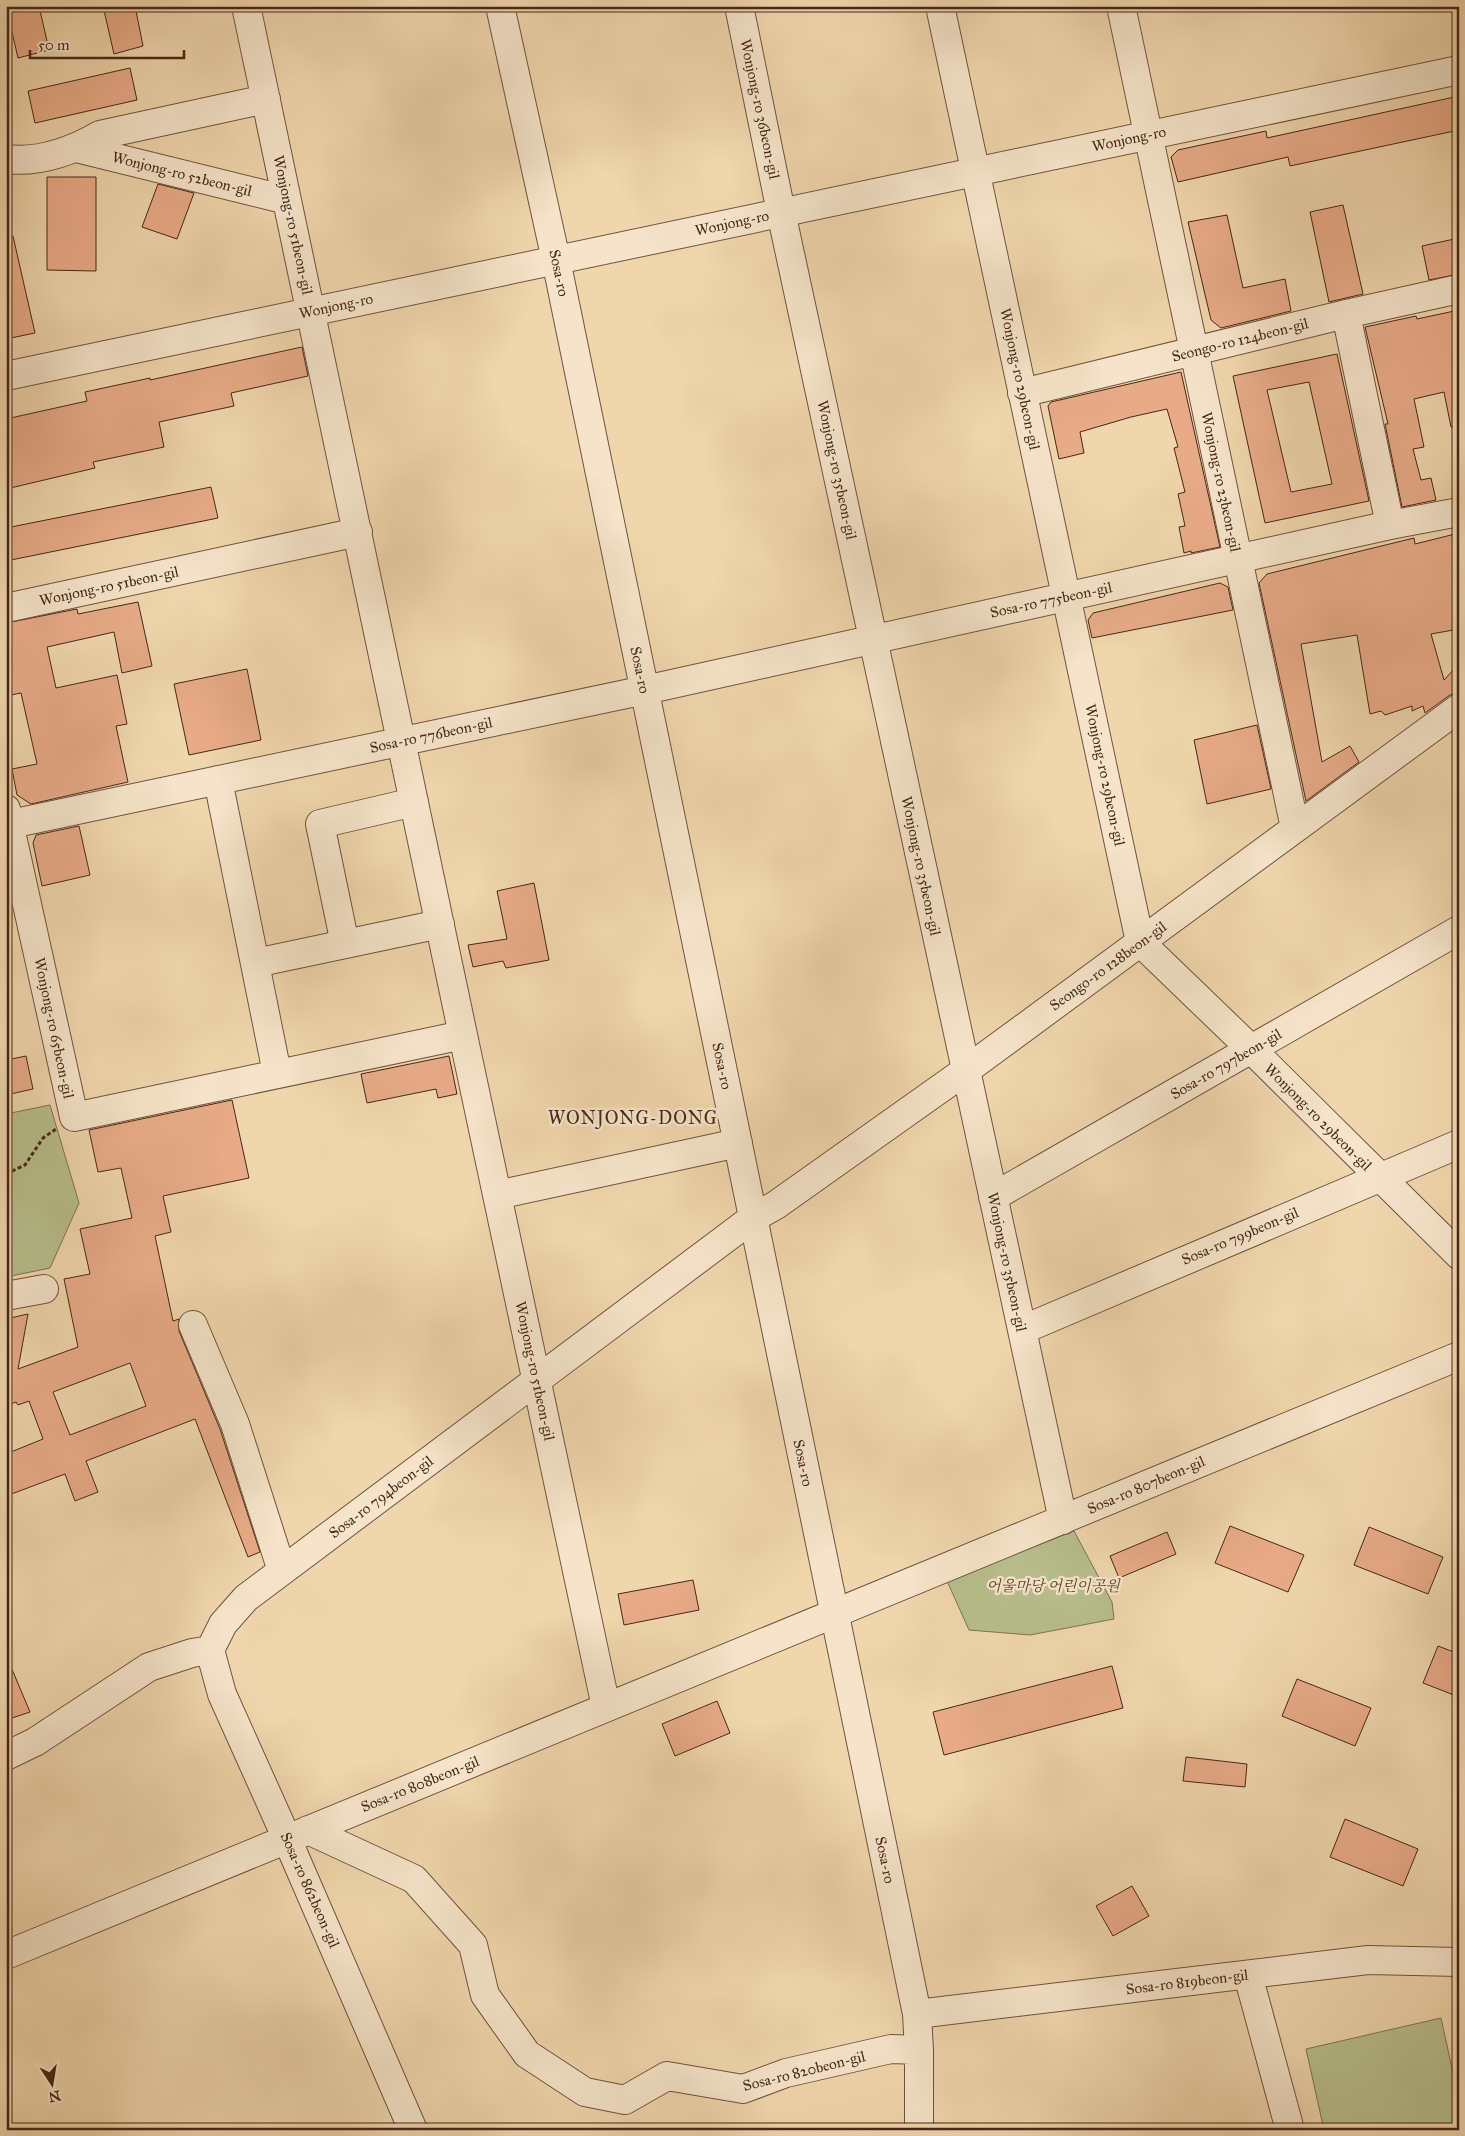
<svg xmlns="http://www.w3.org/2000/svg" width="1465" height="2136" font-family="'IM FELL Great Primer','Noto Serif KR',serif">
<rect width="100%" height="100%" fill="#f0d6ad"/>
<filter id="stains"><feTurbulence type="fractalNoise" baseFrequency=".004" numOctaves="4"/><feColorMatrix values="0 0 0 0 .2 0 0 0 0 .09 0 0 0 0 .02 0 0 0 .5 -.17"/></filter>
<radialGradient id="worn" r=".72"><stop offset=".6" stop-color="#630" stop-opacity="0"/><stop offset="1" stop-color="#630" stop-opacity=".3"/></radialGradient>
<path fill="#b7be8c" stroke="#807252" d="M50,1105L79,1203L50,1268L6,1277V1114Z
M1074,1531L1112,1602L1114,1619L1030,1635L969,1630L947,1581Z
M1441,2018L1459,2100V2130H1324L1306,2049Z"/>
<path fill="#e8ab88" stroke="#482718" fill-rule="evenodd" d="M6,6H39L49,50L18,58Z
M103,6H135L143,46L114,54Z
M130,68L137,100L35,123L28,91Z
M1459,96V130L1290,166L1288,157L1178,182L1171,157L1178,150L1266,131L1267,138Z
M47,177H96V271L47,270Z
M158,184L194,193L177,239L142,227Z
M1343,205L1363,294L1329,302L1310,212Z
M1227,215L1243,288L1285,279L1291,311L1221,328L1211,320L1188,222Z
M13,236L35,333L6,339V237Z
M1459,238V274L1429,280L1422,246Z
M1459,310V426L1451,427L1444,392L1414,399L1424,447L1413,449L1421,480L1431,478L1436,500L1402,507L1385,424H1388L1365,327L1416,316L1417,319Z
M302,347L308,376L231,393L234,406L159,422L164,447L93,462L95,468L6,489V419L87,401L85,392L150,378V380Z
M1337,354L1369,501L1265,523L1233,376ZM1309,382L1332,484L1291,492L1267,390Z
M1181,372L1220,547L1191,553V551L1184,553L1179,527L1185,526L1178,494L1185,492L1174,448L1178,447L1167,409L1131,417L1080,432L1084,453L1059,459L1048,406L1051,402Z
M211,487L218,518L6,561V528Z
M1459,533V629L1431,634L1444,680L1459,664V693L1450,695L1425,713L1423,706L1412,711V706L1385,715L1381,711L1370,714L1357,635L1301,644L1322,762L1350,746L1359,762L1306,801L1259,583L1267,574L1414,538L1415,544Z
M1220,583L1228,587L1233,610L1092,638L1088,620L1093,613Z
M138,602L152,666L122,673L114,632L47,647L56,688L117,675L127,724L116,726L128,782L31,804L17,795L12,769L37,764L21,693L6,696V623L77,609L78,614Z
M247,669L261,740L189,755L174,684Z
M1257,725L1271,789L1207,804L1194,740Z
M79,826L90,875L42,886L33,843L36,835Z
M534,883L549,960L506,968L503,961L473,967L468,945L507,939L497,891Z
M26,1056L33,1089L6,1095V1060Z
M449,1056L457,1094L438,1098L436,1089L367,1103L361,1074Z
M232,1100L249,1178L163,1196L171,1232L155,1236L173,1321L179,1319V1331L220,1429L260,1552L248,1557L195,1419L86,1461L98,1492L75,1501L65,1474L6,1496V1454L43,1439L29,1401L18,1405L16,1402L6,1406V1319L28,1314L18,1369L78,1347L64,1279L90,1274L80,1229L132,1218L121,1168L98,1172L89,1130ZM130,1363L146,1406L70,1435L53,1392Z
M1230,1526L1304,1555L1288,1592L1215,1563Z
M1369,1527L1443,1557L1428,1594L1354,1565Z
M1167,1532L1176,1554L1119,1578L1110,1556Z
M693,1580L699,1610L624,1625L618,1594Z
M1438,1646L1459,1654V1697L1423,1683Z
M6,1655L30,1712L6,1720Z
M1112,1666L1123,1708L944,1755L933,1712Z
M1297,1679L1371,1708L1355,1746L1282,1716Z
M717,1701L730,1733L675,1756L662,1724Z
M1186,1757L1247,1764L1245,1787L1183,1781Z
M1345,1819L1418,1849L1403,1886L1330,1857Z
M1132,1886L1149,1916L1113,1936L1096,1906Z"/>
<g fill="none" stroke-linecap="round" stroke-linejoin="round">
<g stroke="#72533d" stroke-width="30">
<path id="minor" d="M246,6L463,1035L606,1707
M500,6L556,260L917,2014L919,2050V2130
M739,6L781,212L1063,1520
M940,6L1140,942L1251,1049L1459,1255
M1121,6L1295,828
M76,148L287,200
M6,159C38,163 72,151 100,135L266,99
M1346,314L1390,525
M6,376L1459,70
M1022,393L1346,314L1459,289
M6,608L358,532
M218,780L277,1073
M6,809L74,1117L463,1035
M6,825L645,690L1390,525L1459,512
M345,944L320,824L414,802
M255,963L440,924
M497,1195L738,1143
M993,1197L1459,930
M6,1296L44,1289
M193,1325L235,1424L282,1571
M1022,1330L1459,1144
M210,1650L223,1624L246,1598L753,1218L776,1205L965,1071L1459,708
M210,1650L222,1694L287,1839L413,2130
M6,1756L35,1742L149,1667L192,1653L210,1650
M308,1830L414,1879L473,1945L485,1995L527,2054L585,2092L625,2100L667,2076L743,2089L786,2073L891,2049L919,2050
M6,1955L1459,1356
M1248,1975L1290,2130
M917,2014L1368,1960L1459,1962"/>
</g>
<path stroke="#482718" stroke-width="3" stroke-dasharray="4 2.5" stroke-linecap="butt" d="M6,1174L25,1165L43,1138L56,1129"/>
<use href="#minor" stroke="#f5e4ca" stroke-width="28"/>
</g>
<g text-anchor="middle" stroke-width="5" stroke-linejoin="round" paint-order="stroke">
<g font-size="15" fill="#482718" stroke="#f5e4ca">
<text transform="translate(760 109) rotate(78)" y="5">Wonjong-ro 36beon-gil</text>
<text transform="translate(1129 139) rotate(-12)" y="5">Wonjong-ro</text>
<text transform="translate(182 174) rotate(14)" y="5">Wonjong-ro 52beon-gil</text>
<text transform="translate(732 223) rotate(-12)" y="5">Wonjong-ro</text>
<text transform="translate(293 225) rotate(78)" y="5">Wonjong-ro 51beon-gil</text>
<text transform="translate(559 273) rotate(78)" y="5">Sosa-ro</text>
<text transform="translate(336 306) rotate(-12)" y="5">Wonjong-ro</text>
<text transform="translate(1240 340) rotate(-14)" y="5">Seongo-ro 124beon-gil</text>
<text transform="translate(1020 379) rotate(78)" y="5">Wonjong-ro 29beon-gil</text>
<text transform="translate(837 470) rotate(78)" y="5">Wonjong-ro 35beon-gil</text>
<text transform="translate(1221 482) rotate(78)" y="5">Wonjong-ro 23beon-gil</text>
<text transform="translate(109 586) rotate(-12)" y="5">Wonjong-ro 51beon-gil</text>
<text transform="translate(1051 600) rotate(-12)" y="5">Sosa-ro 775beon-gil</text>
<text transform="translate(640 670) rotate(78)" y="5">Sosa-ro</text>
<text transform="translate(431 735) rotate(-12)" y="5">Sosa-ro 776beon-gil</text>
<text transform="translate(1105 775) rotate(78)" y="5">Wonjong-ro 29beon-gil</text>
<text transform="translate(921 866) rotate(78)" y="5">Wonjong-ro 35beon-gil</text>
<text transform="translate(1108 966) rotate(-36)" y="5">Seongo-ro 128beon-gil</text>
<text transform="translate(54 1028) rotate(78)" y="5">Wonjong-ro 65beon-gil</text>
<text transform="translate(1226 1064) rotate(-30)" y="5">Sosa-ro 797beon-gil</text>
<text transform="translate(722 1066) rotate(78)" y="5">Sosa-ro</text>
<text transform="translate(1318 1117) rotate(45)" y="5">Wonjong-ro 29beon-gil</text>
<text transform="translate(1240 1236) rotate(-23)" y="5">Sosa-ro 799beon-gil</text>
<text transform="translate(1007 1262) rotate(78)" y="5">Wonjong-ro 35beon-gil</text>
<text transform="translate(535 1371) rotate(78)" y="5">Wonjong-ro 51beon-gil</text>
<text transform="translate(803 1463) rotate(78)" y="5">Sosa-ro</text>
<text transform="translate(1146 1485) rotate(-23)" y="5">Sosa-ro 807beon-gil</text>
<text transform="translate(381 1497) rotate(-37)" y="5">Sosa-ro 794beon-gil</text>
<text transform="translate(420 1784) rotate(-22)" y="5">Sosa-ro 808beon-gil</text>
<text transform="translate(885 1860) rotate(78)" y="5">Sosa-ro</text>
<text transform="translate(310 1890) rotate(66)" y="5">Sosa-ro 862beon-gil</text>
<text transform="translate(1187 1982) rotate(-7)" y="5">Sosa-ro 819beon-gil</text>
<text transform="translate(804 2071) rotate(-14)" y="5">Sosa-ro 820beon-gil</text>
</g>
<g font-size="15" font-style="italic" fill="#5e452f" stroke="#f5e4ca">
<text x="1053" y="1591">어울마당 어린이공원</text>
</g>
<g font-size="18" letter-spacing="1" fill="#482718" stroke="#f5e4ca">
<text x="633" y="1124">WONJONG-DONG</text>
</g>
</g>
<rect width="1465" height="2136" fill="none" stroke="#f0d6ad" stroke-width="25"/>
<rect x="8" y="8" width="1450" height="2121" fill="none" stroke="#482718" stroke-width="2.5"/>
<rect x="12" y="12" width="1440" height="2111" fill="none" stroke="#482718"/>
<g transform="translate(52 2084) rotate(168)" stroke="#f5e4ca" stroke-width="4" paint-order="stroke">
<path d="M0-4L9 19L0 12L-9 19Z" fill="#482718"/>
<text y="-8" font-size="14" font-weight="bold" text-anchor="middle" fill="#482718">N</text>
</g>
<path d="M30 50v8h154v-8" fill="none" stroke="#482718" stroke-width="2.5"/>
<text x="38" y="50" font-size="15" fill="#482718" stroke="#f5e4ca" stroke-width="4" paint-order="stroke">50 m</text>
<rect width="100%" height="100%" filter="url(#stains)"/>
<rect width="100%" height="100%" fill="url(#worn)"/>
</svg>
